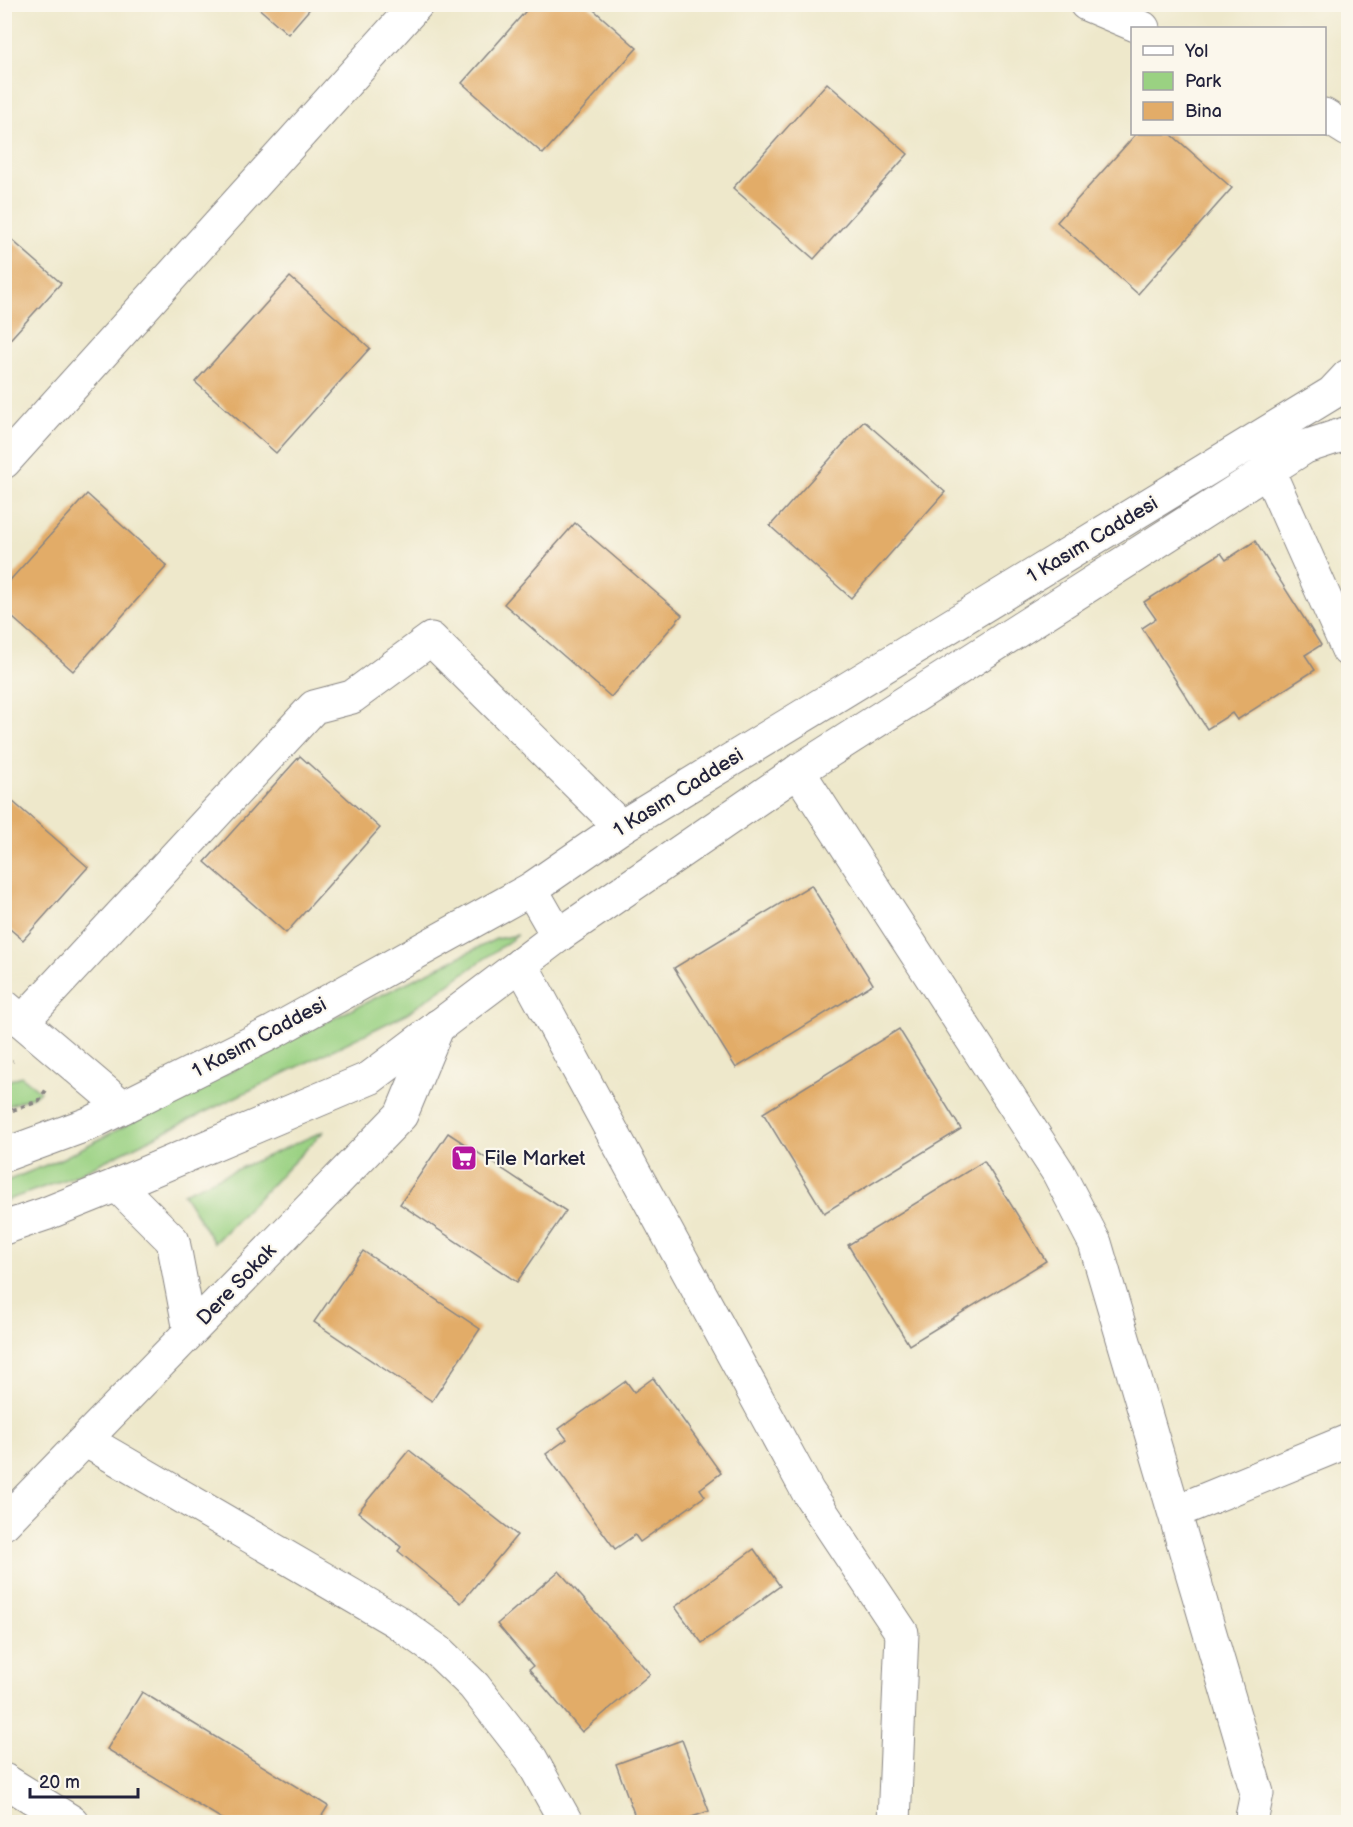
<svg xmlns="http://www.w3.org/2000/svg" width="1353" height="1827" font-family="'Balsamiq Sans',sans-serif">
<rect width="100%" height="100%" fill="#fbf7ec"/>
<filter id="ink" filterUnits="userSpaceOnUse"><feTurbulence type="fractalNoise" baseFrequency=".0167" numOctaves="2"/><feDisplacementMap in="SourceGraphic" scale="12" xChannelSelector="R" yChannelSelector="G"/><feConvolveMatrix kernelMatrix="1 2 1 2 8 2 1 2 1" color-interpolation-filters="sRGB"/></filter>
<filter id="wash" filterUnits="userSpaceOnUse"><feTurbulence type="fractalNoise" baseFrequency=".008" numOctaves="4" result="noise"/><feDisplacementMap in="SourceGraphic" scale="24" xChannelSelector="R" yChannelSelector="G"/><feGaussianBlur stdDeviation="1.35" result="paint"/><feColorMatrix in="noise" values="0 0 0 0 0 0 0 0 0 0 0 0 0 0 0 0 0 1.4 0 .05"/><feComposite in="paint" operator="in"/></filter>
<g filter="url(#wash)">
<rect width="100%" height="100%" fill="#eee8cb"/>
<path fill="#9ad182" stroke="#5e7a5e" stroke-width="1.5" d="M518,935L406,1014L72,1177L5,1201L4,1182L61,1159L320,1025L496,939Z
M21,1076L40,1091L34,1096L5,1107V1082Z
M324,1131L214,1243L183,1193Z"/>
<g id="blocks">
<path fill="#e2ac68" d="M254,4H314L288,34Z
M532,4H587L637,48L543,154L462,83Z
M827,83L908,154L814,259L733,188Z
M1136,134H1171L1232,188L1138,294L1057,222Z
M4,233L61,283L4,346Z
M290,277L370,348L276,453L195,382Z
M864,421L945,492L851,598L770,526Z
M87,494L167,566L73,671L4,610V587Z
M575,523L682,615L611,697L504,604Z
M1255,541L1321,645L1305,655L1315,670L1237,720L1232,713L1207,729L1142,628L1156,619L1144,602L1221,553L1226,560Z
M300,756L380,828L286,933L205,862Z
M4,794L88,867L23,940L4,924Z
M811,885L873,984L736,1068L674,968Z
M899,1029L961,1129L824,1213L763,1113Z
M448,1133L566,1211L517,1282L400,1204Z
M984,1161L1046,1261L909,1345L848,1245Z
M363,1251L480,1329L432,1401L314,1322Z
M653,1378L721,1473L700,1489L705,1496L640,1542L635,1535L615,1549L546,1454L567,1439L559,1429L626,1381L634,1392Z
M409,1450L517,1535L461,1603L398,1551L401,1547L358,1512Z
M754,1549L780,1586L702,1643L675,1607Z
M559,1571L650,1674L582,1732L529,1669L533,1666L497,1624Z
M142,1692L328,1806L318,1822H227L107,1749Z
M682,1740L709,1811L678,1822H637L616,1764Z"/>
</g>
</g>
<g filter="url(#ink)">
<use href="#blocks" fill-opacity="0" stroke="#888583" stroke-width="1.5"/>
<g fill="none" stroke-linecap="round" stroke-linejoin="round">
<g stroke="#888583" stroke-width="35">
<path id="minor" d="M1086,4L1143,28
M1324,115L1348,130
M4,462L417,4
M1268,470L1348,650
M798,771L1058,1172L1095,1243L1257,1793L1251,1822
M531,889L558,936
M521,964L808,1492L902,1633L894,1822
M4,1006L123,1107
M23,1021L314,707L352,697L431,639L621,827
M117,1185L173,1241L190,1331
M85,1440L396,1621L439,1652L474,1686L531,1759L566,1822
M1175,1512L1348,1441
M4,1523L401,1115L438,1026
M4,1780L72,1822"/>
</g>
<g stroke="#888583" stroke-width="35">
<path id="major" d="M4,1155L91,1123L273,1032L531,889L621,827L1332,393L1348,376
M4,1228L45,1214L117,1185L370,1078L558,936L798,771L1305,447L1348,433"/>
</g>
<path stroke="#888583" stroke-width="4" stroke-dasharray="4.5 4.5" stroke-linecap="butt" d="M4,1064L13,1061
M4,1113L39,1101L46,1090L43,1088"/>
<use href="#minor" stroke="#fff" stroke-width="33"/>
<use href="#major" stroke="#fff" stroke-width="33"/>
</g>
</g>
<defs>
<g id="supermarket-square" transform="scale(1.35)"><rect x="-9" y="-9" width="18" height="18" rx="4" fill="#b5179e" stroke="#fbf7ec"/><path d="M-6-5.5h2.5l.6 2H6L4.5 2H-2.5L-4.4-4H-6ZM-1.5 3.2a1.3 1.3 0 1 0 .1 0ZM3 3.2a1.3 1.3 0 1 0 .1 0Z" fill="#fff"/></g>
</defs>
<g fill-rule="evenodd">
<use href="#supermarket-square" x="464" y="1158"/>
</g>
<g text-anchor="middle" stroke-width="4.5" stroke-linejoin="round" paint-order="stroke">
<g font-size="20" fill="#22223b" stroke="#fbf7ec">
<text transform="translate(1092 539) rotate(-31)" y="7">1 Kasım Caddesi</text>
<text transform="translate(678 792) rotate(-32)" y="7">1 Kasım Caddesi</text>
<text transform="translate(259 1037) rotate(-28)" y="7">1 Kasım Caddesi</text>
<text transform="translate(236 1284) rotate(-46)" y="7">Dere Sokak</text>
</g>
<g font-size="20" fill="#22223b" stroke="#fbf7ec" text-anchor="start">
<text x="484" y="1165">File Market</text>
</g>
</g>
<rect width="1353" height="1827" fill="none" stroke="#fbf7ec" stroke-width="24"/>
<rect x="1131" y="27" width="195" height="108" fill="#fbf7ec" stroke="#a4a2a5" stroke-width="1.5"/>
<rect x="1143" y="46" width="30" height="9" fill="#ffffff" stroke="#a4a2a5" stroke-width="1.5"/>
<text x="1185" y="57" font-size="18" fill="#22223b">Yol</text>
<rect x="1143" y="72" width="30" height="18" fill="#9ad182" stroke="#a4a2a5" stroke-width="1.5"/>
<text x="1185" y="87" font-size="18" fill="#22223b">Park</text>
<rect x="1143" y="102" width="30" height="18" fill="#e2ac68" stroke="#a4a2a5" stroke-width="1.5"/>
<text x="1185" y="117" font-size="18" fill="#22223b">Bina</text>
<path d="M30 1788v9h108v-9" fill="none" stroke="#22223b" stroke-width="3"/>
<text x="39" y="1788" font-size="18" fill="#22223b" stroke="#fbf7ec" stroke-width="4.5" paint-order="stroke">20 m</text>
</svg>
